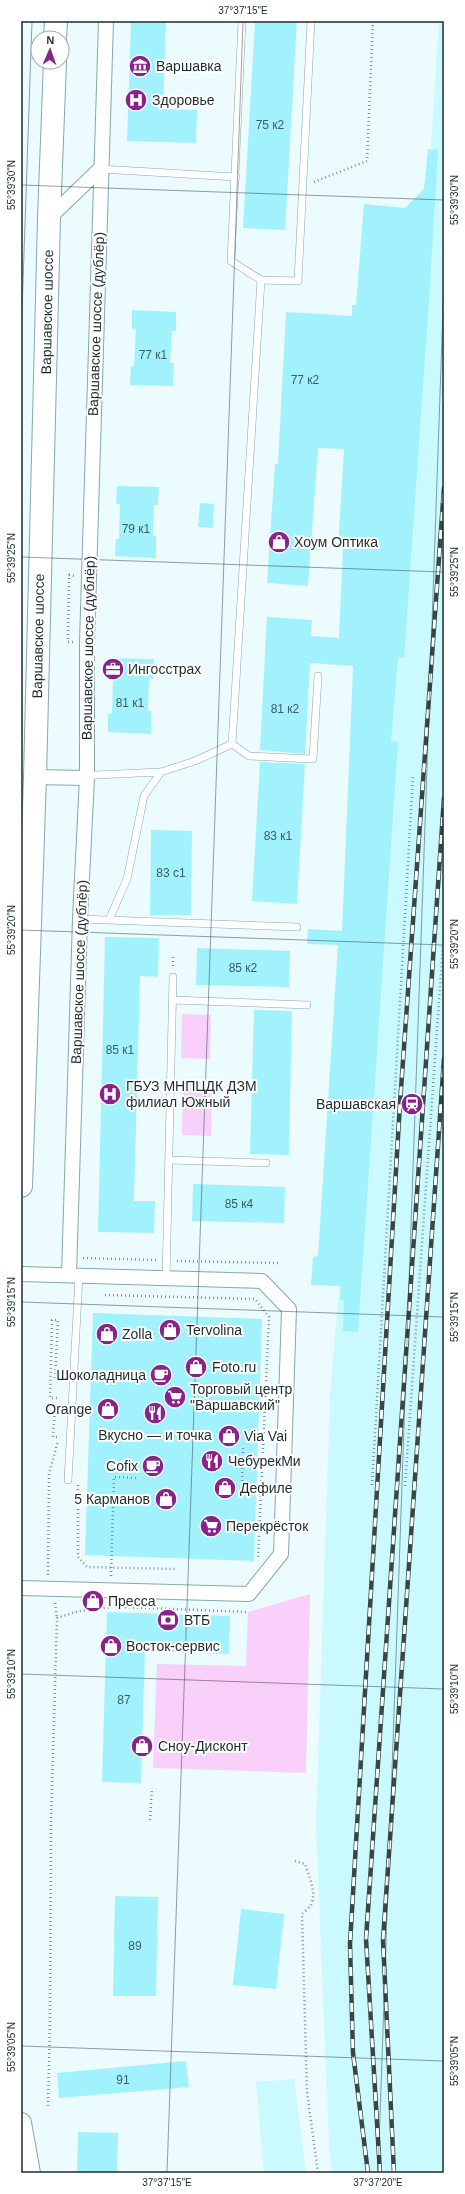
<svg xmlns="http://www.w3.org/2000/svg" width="465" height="2194" font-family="Arial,sans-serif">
<rect width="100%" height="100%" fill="#ecfbfd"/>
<path fill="#caf9ff" d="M439,21H444V2173H332L329,2145L316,1825L330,1397L429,176Z
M294,2079L306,2173H264L256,2082Z"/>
<path fill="#f9d0f9" d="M182,1014L211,1015L210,1059L181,1058Z
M183,1084H212L211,1136L182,1135Z
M310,1594L306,1773L153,1768L157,1664L246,1666L248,1612Z"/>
<path fill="#a1f2fc" d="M131,21H166L163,109L197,110L196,143L127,141Z
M255,21H297L285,230L243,228Z
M428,149L438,150L429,301L404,658H398L391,741L398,742L358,1332L343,1331L344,1300L340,1299L341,1286L311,1285L313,1257L318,1256L338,945L307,944L308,929L342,931L353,666L310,663L305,754L260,750L267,617L312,620L311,636L339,638L343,548H338L344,449L318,448L308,586L267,583L275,464H278L286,312L352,316V305H356L364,204L405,208L424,189Z
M132,310L176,312V331H172L170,363H174L173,386L130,385L131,366H134L136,329H132Z
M117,486L159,487L158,505H154L153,536H156V558L115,556L116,539H119L120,504H116Z
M200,503L214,504L213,528L198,527Z
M110,658L154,659L153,679L149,678L148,711H151V734L108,732V714H112L113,677L109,676Z
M260,762L305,764L297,904L252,901Z
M151,830L192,831L191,915H150Z
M105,937L159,938L158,977L140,976L134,1201H155L154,1233L98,1232Z
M197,948L290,951L289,987L196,985Z
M254,1010L292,1011L289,1155L250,1154Z
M193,1184L285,1187L284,1223L192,1221Z
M93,1313L262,1319L254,1561L85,1555Z
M107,1612L230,1616L229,1654L145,1651L141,1783L102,1782Z
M115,1896L158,1897L156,1996H113Z
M241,1909L284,1914L276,1989L233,1985Z
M186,2061L189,2087L59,2098L57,2073Z
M78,2132L118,2133L117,2173H77Z"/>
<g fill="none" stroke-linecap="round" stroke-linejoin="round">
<g stroke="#84a8ac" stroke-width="8">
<path id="lane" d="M242,21L231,261L261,280L298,281L311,21
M100,169L236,177
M232,744L249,756L313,759L318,676
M87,778L95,775L161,772L195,761L232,744L261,280
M80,919L297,927
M109,920L127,879L144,796L161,772
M172,1000L307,1005
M169,1160L266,1163
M166,1279L173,977
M68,1480L79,1276"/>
</g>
<g stroke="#84a8ac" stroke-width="16">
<path id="street" d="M49,218L100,169
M35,777L87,778
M21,1274L262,1281L289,1309L281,1554L249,1594L21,1588
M69,1275L80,919L87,778V643L106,21"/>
</g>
<g stroke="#84a8ac" stroke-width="22">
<path id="secondary" d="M21,2123L30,2173"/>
</g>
<g stroke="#84a8ac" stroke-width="24">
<path id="primary" d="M55,38L56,21
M21,1186L35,777L49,218L55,62"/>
</g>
<path stroke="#839293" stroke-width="2.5" stroke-dasharray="1 3" stroke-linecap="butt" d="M314,182L367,161L373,21
M73,642H68L69,575L75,576
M173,966V954
M83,1258L156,1260
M177,1261L280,1263
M105,1295L255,1299L269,1317L258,1559
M55,1378L58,1320H52L50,1398H60
M55,1408L53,1437H60
M242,1481L243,1446
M78,1485V1557L87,1567L176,1569
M372,1485L413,777
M405,1486L444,930
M48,1575L49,1474L58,1441
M111,1576L114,1477L138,1478
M55,1603L57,1618
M121,1607L248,1612
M150,1820L152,1788
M295,1861L305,1864C309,1876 317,1893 311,1905C309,1908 304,1912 302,1914L307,2092L318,2173
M48,2106L50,2021L51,1820L57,1618L79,1611L112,1607"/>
<use href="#lane" stroke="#fff" stroke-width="7"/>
<use href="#street" stroke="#fff" stroke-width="14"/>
<use href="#secondary" stroke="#fff" stroke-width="20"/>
<use href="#primary" stroke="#fff" stroke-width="22"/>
<g stroke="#374647" stroke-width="4.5">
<path id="rail" d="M368,2173L353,2053L350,1944L400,1103L444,488
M380,2173L366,1939L444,798
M394,2173L383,1940L444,1059"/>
</g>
<use href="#rail" stroke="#fff" stroke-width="3" stroke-dasharray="9" stroke-linecap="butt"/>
</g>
<path fill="none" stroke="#1d2c2d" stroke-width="1" stroke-opacity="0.45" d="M21,185L444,200M21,340L32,21M21,557L444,572M21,930L444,945M21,1302L444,1317M21,1674L444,1689M21,2046L444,2061M167,2173L243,21M378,2173L444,280"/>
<defs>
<g id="museum-disc" transform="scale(1.15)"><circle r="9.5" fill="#87238b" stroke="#fff"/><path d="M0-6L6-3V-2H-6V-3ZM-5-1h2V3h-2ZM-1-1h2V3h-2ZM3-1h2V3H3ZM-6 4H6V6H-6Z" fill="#fff"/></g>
<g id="hospital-disc" transform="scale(1.15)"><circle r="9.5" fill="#87238b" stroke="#fff"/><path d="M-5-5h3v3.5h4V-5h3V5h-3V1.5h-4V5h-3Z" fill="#fff"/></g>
<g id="shop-disc" transform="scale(1.15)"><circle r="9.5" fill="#87238b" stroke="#fff"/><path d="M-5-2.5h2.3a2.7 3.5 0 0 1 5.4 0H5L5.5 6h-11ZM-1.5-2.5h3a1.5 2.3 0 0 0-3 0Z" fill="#fff"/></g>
<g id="office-disc" transform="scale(1.15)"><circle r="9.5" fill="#87238b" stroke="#fff"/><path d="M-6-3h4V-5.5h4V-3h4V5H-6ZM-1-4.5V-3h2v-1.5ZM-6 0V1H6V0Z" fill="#fff"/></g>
<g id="station-disc" transform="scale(1.15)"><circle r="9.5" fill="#87238b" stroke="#fff"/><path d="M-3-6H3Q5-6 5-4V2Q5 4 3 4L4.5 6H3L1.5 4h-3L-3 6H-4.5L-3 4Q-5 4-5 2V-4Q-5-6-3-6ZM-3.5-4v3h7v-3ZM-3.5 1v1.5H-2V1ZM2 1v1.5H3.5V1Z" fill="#fff"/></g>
<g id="cafe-disc" transform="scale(1.15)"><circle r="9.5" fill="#87238b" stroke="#fff"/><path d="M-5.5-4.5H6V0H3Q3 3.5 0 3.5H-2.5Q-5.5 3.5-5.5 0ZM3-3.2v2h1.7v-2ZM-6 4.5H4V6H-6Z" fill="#fff"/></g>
<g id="supermarket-disc" transform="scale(1.15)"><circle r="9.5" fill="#87238b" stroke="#fff"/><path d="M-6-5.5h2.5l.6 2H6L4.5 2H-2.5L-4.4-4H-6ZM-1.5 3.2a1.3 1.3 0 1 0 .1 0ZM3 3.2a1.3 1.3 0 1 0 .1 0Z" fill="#fff"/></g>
<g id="restaurant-disc" transform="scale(1.15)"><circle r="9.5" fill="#87238b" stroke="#fff"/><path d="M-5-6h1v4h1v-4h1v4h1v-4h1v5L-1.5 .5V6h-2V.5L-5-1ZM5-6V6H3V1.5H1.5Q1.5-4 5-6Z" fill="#fff"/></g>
<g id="bank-disc" transform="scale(1.15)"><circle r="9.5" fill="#87238b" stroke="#fff"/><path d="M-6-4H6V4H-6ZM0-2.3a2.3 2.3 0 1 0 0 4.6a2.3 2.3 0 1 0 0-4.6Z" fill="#fff"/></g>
</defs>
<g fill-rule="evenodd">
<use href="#museum-disc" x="140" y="66"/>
<use href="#hospital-disc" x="136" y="100"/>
<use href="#shop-disc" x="279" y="542"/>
<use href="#office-disc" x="113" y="669"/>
<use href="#hospital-disc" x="110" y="1094"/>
<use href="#station-disc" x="412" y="1104"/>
<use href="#shop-disc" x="170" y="1330"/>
<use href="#shop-disc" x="107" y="1334"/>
<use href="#shop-disc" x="196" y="1367"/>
<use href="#cafe-disc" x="161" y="1375"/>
<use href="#supermarket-disc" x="175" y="1397"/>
<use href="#shop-disc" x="108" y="1409"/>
<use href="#restaurant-disc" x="155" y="1413"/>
<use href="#shop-disc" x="229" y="1436"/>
<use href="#restaurant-disc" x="212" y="1461"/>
<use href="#cafe-disc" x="153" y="1466"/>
<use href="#shop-disc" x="225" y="1488"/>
<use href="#shop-disc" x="166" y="1499"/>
<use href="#supermarket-disc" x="211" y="1526"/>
<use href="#shop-disc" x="93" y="1601"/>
<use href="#bank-disc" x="168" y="1620"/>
<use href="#shop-disc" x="111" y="1646"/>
<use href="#shop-disc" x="142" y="1746"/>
</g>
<g text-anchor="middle" stroke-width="4" stroke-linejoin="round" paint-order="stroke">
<g font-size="12" fill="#3e5e61">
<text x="270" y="129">75 к2</text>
<text x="153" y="359">77 к1</text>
<text x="305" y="384">77 к2</text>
<text x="136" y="533">79 к1</text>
<text x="130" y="707">81 к1</text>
<text x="285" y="713">81 к2</text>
<text x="278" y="840">83 к1</text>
<text x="171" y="877">83 с1</text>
<text x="243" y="972">85 к2</text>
<text x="120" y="1054">85 к1</text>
<text x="239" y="1208">85 к4</text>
<text x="124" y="1704">87</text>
<text x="135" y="1950">89</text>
<text x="123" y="2084">91</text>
</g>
<g font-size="14" fill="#1d2c2d" stroke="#fff" text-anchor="start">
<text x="156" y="71">Варшавка</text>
<text x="152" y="105">Здоровье</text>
<text x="294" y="547">Хоум Оптика</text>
<text x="128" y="674">Ингосстрах</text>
<text x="126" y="1091">ГБУЗ МНПЦДК ДЗМ<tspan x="126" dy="16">филиал Южный</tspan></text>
<text x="396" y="1109" text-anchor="end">Варшавская</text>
<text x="186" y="1335">Tervolina</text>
<text x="122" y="1339">Zolla</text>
<text x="212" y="1372">Foto.ru</text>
<text x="146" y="1380" text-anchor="end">Шоколадница</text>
<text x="190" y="1394">Торговый центр<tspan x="190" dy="16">"Варшавский"</tspan></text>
<text x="92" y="1414" text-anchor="end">Orange</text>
<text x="155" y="1440" text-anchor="middle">Вкусно — и точка</text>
<text x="244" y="1441">Via Vai</text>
<text x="228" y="1466">ЧебурекМи</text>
<text x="138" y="1471" text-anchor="end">Cofix</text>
<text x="240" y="1493">Дефиле</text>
<text x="150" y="1504" text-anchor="end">5 Карманов</text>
<text x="226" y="1531">Перекрёсток</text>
<text x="108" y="1606">Пресса</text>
<text x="184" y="1625">ВТБ</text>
<text x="126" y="1651">Восток-сервис</text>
<text x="158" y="1751">Сноу-Дисконт</text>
</g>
<g font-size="14" fill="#1d2c2d" stroke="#fff">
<text transform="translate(47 312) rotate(-89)" y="5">Варшавское шоссе</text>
<text transform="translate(96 324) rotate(-88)" y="5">Варшавское шоссе (дублёр)</text>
<text transform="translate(38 636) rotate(-89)" y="5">Варшавское шоссе</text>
<text transform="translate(88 648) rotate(-89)" y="5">Варшавское шоссе (дублёр)</text>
<text transform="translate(79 972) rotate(-88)" y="5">Варшавское шоссе (дублёр)</text>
</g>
</g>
<rect width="465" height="2194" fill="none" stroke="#ffffff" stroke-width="44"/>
<g transform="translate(50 50) rotate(2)"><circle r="19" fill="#ffffff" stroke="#a5abab"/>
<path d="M0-3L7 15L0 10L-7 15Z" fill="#87238b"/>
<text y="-6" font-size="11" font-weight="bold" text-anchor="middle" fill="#1d2c2d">N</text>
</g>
<rect x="22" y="22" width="421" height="2150" fill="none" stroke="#1d2c2d" stroke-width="1.5"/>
<g font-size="10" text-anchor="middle" fill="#1d2c2d">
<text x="243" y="14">37°37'15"E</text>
<text transform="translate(11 185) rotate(-90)" y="4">55°39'30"N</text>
<text transform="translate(454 200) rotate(-90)" y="4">55°39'30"N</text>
<text transform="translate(11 558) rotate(-90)" y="4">55°39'25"N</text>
<text transform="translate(454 572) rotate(-90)" y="4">55°39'25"N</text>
<text transform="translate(11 930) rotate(-90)" y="4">55°39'20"N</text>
<text transform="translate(454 944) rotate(-90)" y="4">55°39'20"N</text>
<text transform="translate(11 1302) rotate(-90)" y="4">55°39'15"N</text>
<text transform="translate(454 1317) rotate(-90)" y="4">55°39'15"N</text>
<text transform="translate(11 1674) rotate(-90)" y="4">55°39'10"N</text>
<text transform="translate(454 1689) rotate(-90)" y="4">55°39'10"N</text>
<text transform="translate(11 2047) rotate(-90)" y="4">55°39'05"N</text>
<text transform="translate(454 2061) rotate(-90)" y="4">55°39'05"N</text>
<text x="167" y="2186">37°37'15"E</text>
<text x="378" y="2186">37°37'20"E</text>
</g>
</svg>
